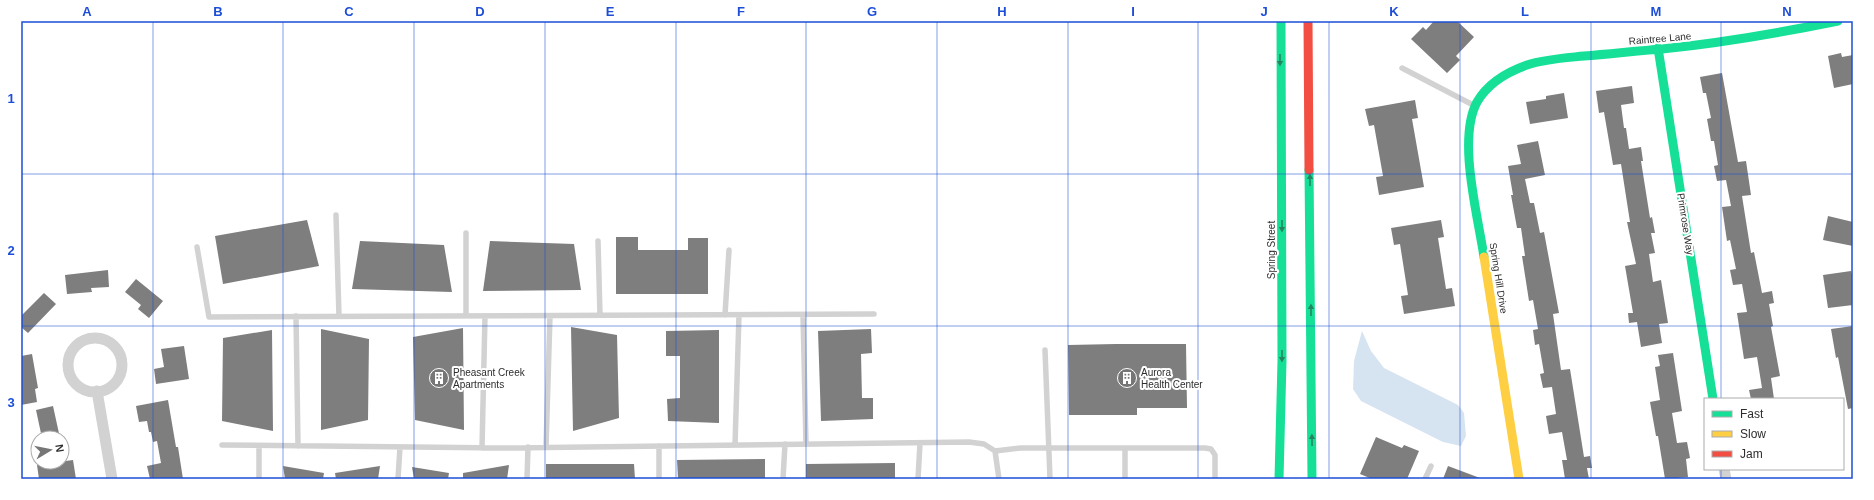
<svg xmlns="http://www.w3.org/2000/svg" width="1874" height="500" font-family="Arial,sans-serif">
<rect width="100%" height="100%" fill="#fff"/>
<path fill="#d6e4f2" d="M1362,331L1371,351L1384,368L1458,405L1464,413L1466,436L1461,446L1443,442L1361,401L1353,389L1354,361Z"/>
<path fill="#7e7e7e" d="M1434,21H1457L1474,37L1456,56L1460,60L1447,73L1411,39L1423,27L1426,30Z
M1841,53L1842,57L1853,55V84L1834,88L1828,56Z
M1722,73L1738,162L1746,161L1751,195L1742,196L1751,253L1754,252L1762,293L1772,291L1774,303L1769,304L1773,326L1771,327L1780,376L1771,378L1774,399H1751L1749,390L1762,388L1757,357L1744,359L1737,313L1747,312L1742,284L1733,285L1730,270L1736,269L1730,240L1727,241L1722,207L1731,206L1726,180L1717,181L1714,166L1718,165L1714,141H1711L1707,119L1711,118L1706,93H1703L1700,77Z
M1632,86L1634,103L1621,105L1624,128H1626L1629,149L1641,147L1643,161H1641L1650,218L1652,217L1655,233H1651L1655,253L1649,254L1653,282L1661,280L1668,323L1659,324L1662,343L1641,347L1637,322L1629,323L1628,313H1633L1625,266L1636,264L1627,222H1630L1621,164L1613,165L1604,112L1599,113L1596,91Z
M1564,93L1568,118L1530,124L1526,102L1546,99V96Z
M1415,100L1418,118L1412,119L1424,187L1379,195L1376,177L1383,176L1374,125L1369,126L1365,109Z
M1538,141L1545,175L1525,179L1530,203H1534L1540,233L1544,232L1559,313L1553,314L1561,370L1570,369L1584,457L1590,456L1592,468H1587L1589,479H1565L1562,460H1567L1562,432L1549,434L1546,416L1556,414L1552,387L1543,388L1540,374L1544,373L1539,344L1535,345L1533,330L1538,329L1533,300L1529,301L1522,256H1525L1521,228H1517L1511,195H1513L1508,166L1521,164L1517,145Z
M1828,216L1853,222V246L1823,240Z
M307,220L319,266L223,284L215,236Z
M1441,220L1444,237L1438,238L1446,289L1452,288L1455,306L1404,314L1401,296L1408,295L1400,244L1394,245L1391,228Z
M616,237H638V250H688V238H708V294H616Z
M360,241L444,245L452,292L352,289Z
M490,241L574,244L581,290L483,291Z
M108,270L109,287L91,288L92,292L67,294L65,275Z
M1851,271L1853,278V305L1828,308L1823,275Z
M136,279L163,301L149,318L138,309L141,305L125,292Z
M44,293L56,304L28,333L21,327V316Z
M1853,326V408L1848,409L1838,357L1836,358L1831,329Z
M571,327L617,335L619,418L573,431Z
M463,328L464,430L415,420L413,337Z
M321,329L369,339L368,420L321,430Z
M871,329L872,353L861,354L862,398H873V419L821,421L818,331Z
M272,330L273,431L222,421L223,338Z
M719,330V423L668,421L667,399L680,398V356H666V331Z
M1116,344H1186L1187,408H1137V415H1069L1068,345Z
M184,346L189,379L156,384L154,369L164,367L161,349Z
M1673,353L1682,411L1672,413L1677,443L1687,442L1690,458L1686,459L1688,477L1665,479L1658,436H1656L1650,402L1660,400L1655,367L1660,366L1658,355Z
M32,354L38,388L35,389L37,402L21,405V356Z
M168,400L176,447H178L183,479H150L147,466L161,463L157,441L153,442L151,432H149L147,421L139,422L136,406Z
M53,406L60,438H42L36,410Z
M1376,437L1402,448L1404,445L1419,451L1407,479H1372L1360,474Z
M765,459V479H678L677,460Z
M73,460L76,479H39L37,465Z
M895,463V479H806V464Z
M546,464H634L635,479H546Z
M509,465L507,479H463V473Z
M283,466L324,473L323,479H285Z
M380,466L378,479H336L335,473Z
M1448,466L1480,478L1479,479H1443Z
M412,467L449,473L448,479H414Z"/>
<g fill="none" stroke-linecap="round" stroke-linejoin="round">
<path stroke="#d2d2d2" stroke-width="5.5" d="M1402,68L1475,106
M336,215L339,316
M598,241L600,315
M197,247L209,317L874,314
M725,315L729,250
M803,315L806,444
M296,316L298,446
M466,316V233
M1045,350L1050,479
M222,445L504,448L969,442L984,444L995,451L999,479
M735,445L739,315
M259,446V479
M546,447L550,316
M482,448L485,316
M995,451L1021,448H1205L1211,449L1215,455V479
M398,479L400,447
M527,479L528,447
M659,479V446
M783,479L785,444
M918,479L920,443
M1125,479V448
M1425,479L1431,466"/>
<path stroke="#d2d2d2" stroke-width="11" d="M68 365a27 27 0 1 1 54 0a27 27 0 1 1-54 0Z
M97,391L112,479
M1724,469L1726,479"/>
<path stroke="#16e098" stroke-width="9" d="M1658,48L1713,399
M1309,170L1312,479
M1484,257C1478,216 1457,139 1477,102C1488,83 1507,72 1527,65C1545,59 1564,58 1584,56C1610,54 1636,51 1662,49C1721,43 1779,33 1838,21
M1279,479L1282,361L1281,21"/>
<path stroke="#ffcf43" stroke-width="9" d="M1484,257L1519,479"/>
<path stroke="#f24e42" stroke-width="9" d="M1308,21L1309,170"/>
</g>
<defs><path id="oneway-solid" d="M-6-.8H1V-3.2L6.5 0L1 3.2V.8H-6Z"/></defs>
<g fill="#228662">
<use href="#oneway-solid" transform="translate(1280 60) rotate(90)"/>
<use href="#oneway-solid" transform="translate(1310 180) rotate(-90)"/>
<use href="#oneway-solid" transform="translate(1282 226) rotate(90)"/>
<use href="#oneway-solid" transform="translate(1311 310) rotate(-90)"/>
<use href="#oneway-solid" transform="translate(1282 356) rotate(90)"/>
<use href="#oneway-solid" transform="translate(1312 440) rotate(-91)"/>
</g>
<path fill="none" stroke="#1d4ed8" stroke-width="1" stroke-opacity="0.55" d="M153,21V479M283,21V479M414,21V479M545,21V479M676,21V479M806,21V479M937,21V479M1068,21V479M1198,21V479M1329,21V479M1460,21V479M1591,21V479M1721,21V399M21,174H1853M21,326H1853M1721,469V479"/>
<defs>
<g id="building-disc" transform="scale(1)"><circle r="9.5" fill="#767676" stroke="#fff"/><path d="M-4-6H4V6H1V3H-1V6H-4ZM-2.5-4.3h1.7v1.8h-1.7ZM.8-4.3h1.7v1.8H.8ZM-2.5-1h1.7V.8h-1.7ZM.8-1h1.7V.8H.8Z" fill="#fff"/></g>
</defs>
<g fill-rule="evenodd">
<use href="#building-disc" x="439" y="378"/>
<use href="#building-disc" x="1127" y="378"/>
</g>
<g text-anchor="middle" stroke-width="4" stroke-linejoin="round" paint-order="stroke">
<g font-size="10" fill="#2d2d2d" stroke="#fff">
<text transform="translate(1660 38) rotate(-5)" y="4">Raintree Lane</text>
<text transform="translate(1686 224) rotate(81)" y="4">Primrose Way</text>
<text transform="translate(1271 250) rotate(-90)" y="4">Spring Street</text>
<text transform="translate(1499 278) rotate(81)" y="4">Spring Hill Drive</text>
</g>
<g font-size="10" fill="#2d2d2d" stroke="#fff" text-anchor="start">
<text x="453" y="376">Pheasant Creek<tspan x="453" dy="12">Apartments</tspan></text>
<text x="1141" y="376">Aurora<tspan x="1141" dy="12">Health Center</tspan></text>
</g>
</g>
<rect width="1874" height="500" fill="none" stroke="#ffffff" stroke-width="44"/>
<rect x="1704" y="398" width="140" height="72" fill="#ffffff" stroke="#ababab"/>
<rect x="1712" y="411" width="20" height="6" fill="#16e098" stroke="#ababab"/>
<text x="1740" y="418" font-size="12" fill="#2d2d2d">Fast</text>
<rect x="1712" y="431" width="20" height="6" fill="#ffcf43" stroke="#ababab"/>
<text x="1740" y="438" font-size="12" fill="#2d2d2d">Slow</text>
<rect x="1712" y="451" width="20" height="6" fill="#f24e42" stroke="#ababab"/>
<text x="1740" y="458" font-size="12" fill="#2d2d2d">Jam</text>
<g transform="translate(50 450) rotate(80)"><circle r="19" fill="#ffffff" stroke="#ababab"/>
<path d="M0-3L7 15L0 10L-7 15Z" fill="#767676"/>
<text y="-6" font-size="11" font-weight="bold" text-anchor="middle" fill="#2d2d2d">N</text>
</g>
<rect x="22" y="22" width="1830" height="456" fill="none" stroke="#1d4ed8" stroke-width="1.5"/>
<g font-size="13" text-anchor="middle" font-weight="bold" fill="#1d4ed8">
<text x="87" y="16">A</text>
<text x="218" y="16">B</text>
<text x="349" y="16">C</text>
<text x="480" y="16">D</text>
<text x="610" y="16">E</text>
<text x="741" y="16">F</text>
<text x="872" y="16">G</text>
<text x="1002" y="16">H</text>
<text x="1133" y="16">I</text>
<text x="1264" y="16">J</text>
<text x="1394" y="16">K</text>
<text x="1525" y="16">L</text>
<text x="1656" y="16">M</text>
<text x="1787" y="16">N</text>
<text x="11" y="103">1</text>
<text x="11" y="255">2</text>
<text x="11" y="407">3</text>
</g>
</svg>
